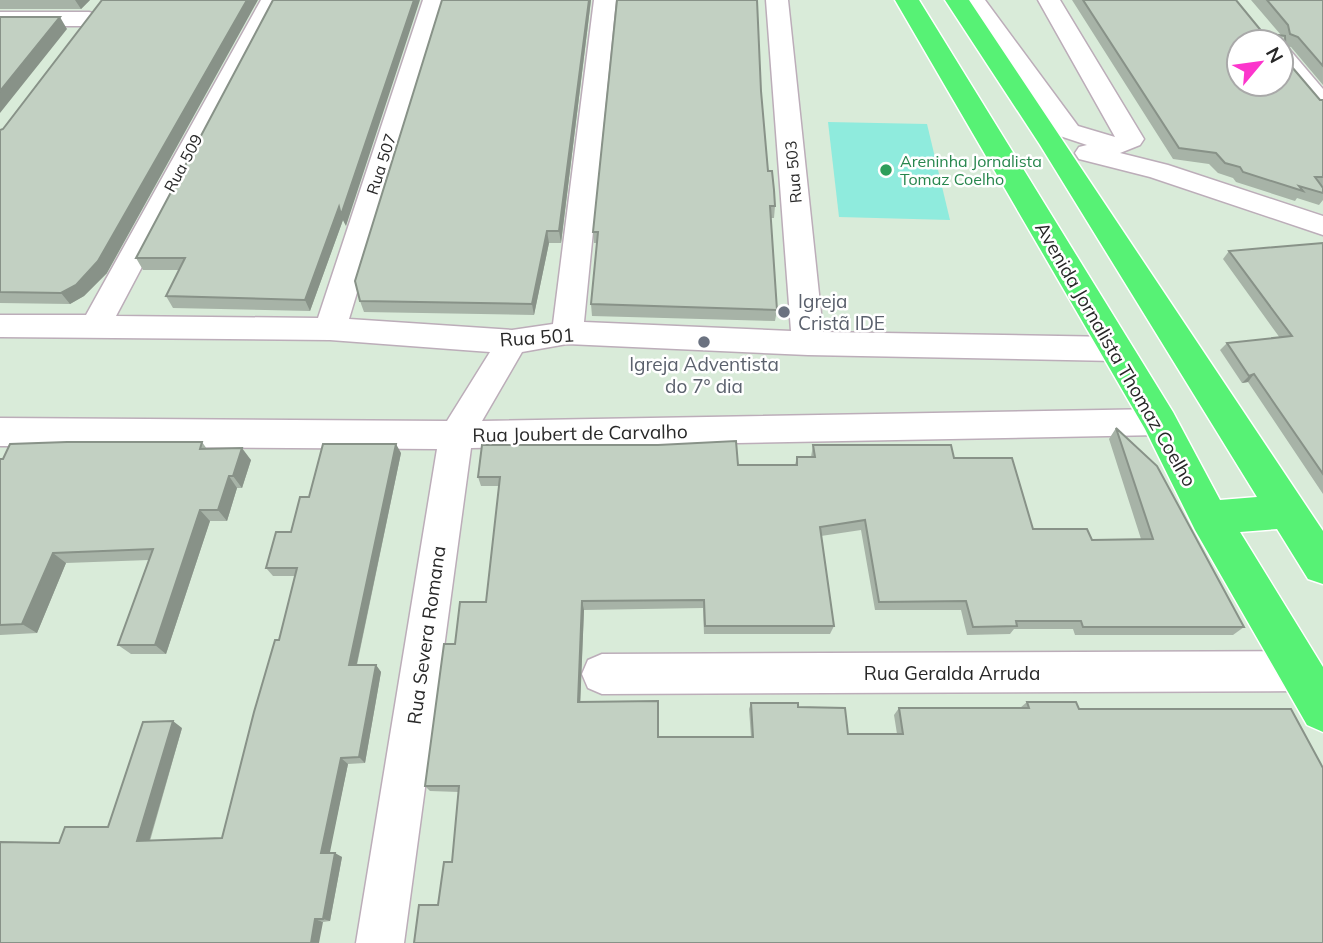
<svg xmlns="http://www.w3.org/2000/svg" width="1323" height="943" font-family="Mulish,sans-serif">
<rect width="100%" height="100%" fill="#d9ebd9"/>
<path fill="#8febdd" d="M828,122L927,124L950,220L839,217Z"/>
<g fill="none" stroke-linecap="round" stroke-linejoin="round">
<g stroke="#bcadb9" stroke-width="3">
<path id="street" d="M261,0H283L116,316L318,318L423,0H445L349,319L512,330L553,324L594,0H616L584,322L791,331L766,0H788L823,332L1116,337L1127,341L1132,349L1127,357L1116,361L808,355L567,344L522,352L482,421L1160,409L1172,413L1177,422L1172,431L1160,435L471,448L404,943H356L437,449L0,446V418L447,421L490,352L330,340L0,337V315H86Z
M963,0H985L1078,126L1115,137L1038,0H1060L1144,139L1140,145L1120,153L1168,165L1323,216V235L1150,177L1079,159L1075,153L1079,147L1087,145L1060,136Z
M0,12H89L97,14L100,19L97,24L89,26H0Z
M1281,47L1289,49L1323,89V111L1314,109L1281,69Z
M1302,651L1316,657L1322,671L1316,685L1302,691L602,694L588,688L582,674L588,660L602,654Z"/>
</g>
<g stroke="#fff" stroke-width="3">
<path id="primary" d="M895,0H919L1173,412L1220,500L1257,497L1040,145L945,0H969L1323,531V584L1308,579L1277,529L1240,532L1323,667V732L1307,725L1195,530L1145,429Z"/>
</g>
<use href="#street" fill="#fff" fill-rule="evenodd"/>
<use href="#primary" fill="#57f275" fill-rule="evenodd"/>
</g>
<path fill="#a7b3a7" d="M0,0H90L81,9H0Z
M273,0L346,226L343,220L310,311L173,308L166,296L179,270H143L136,258Z
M442,0H591L561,243H549L534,315L364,312L360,301Z
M1072,0H1236L1263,33L1281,35L1251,0H1323V85L1291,47L1286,46V60L1320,100H1323V200L1319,205L1297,198L1295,201L1236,182L1233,178L1218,173L1209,164L1173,159Z
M761,91L768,171L775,206L774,218H770L777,310L775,321L592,316L591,304L597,243H594L593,232Z
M0,130L107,273L84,296L70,304L0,303Z
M1323,243V494L1248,382L1242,383L1220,350L1227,343L1280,338L1223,259L1229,251Z
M1116,428L1244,627L1233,635H1075L1073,629H1014L1010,634L967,635L961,610H875L861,530L821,536L834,626L830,634H704L703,608L584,610L580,702L658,737H751L749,709L751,703L798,707L848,734H897L894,715L899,708H1020L1027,702H1076L438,905L452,862L459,792L430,791L425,786L455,644L486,602L499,486H481L478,477L738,465H795L797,457H811L813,445L954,458L1033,529L1092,540L1141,539L1109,439Z
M202,442L207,449L251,460L242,488H237L227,521H210L166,654H131L118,645L149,560L66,563L37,633L0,635V459Z
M401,453L357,665H376L381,672L365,763L348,764L329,853L342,857L330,921L323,922L59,843L108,827L182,728L150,841L222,838L279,640L295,576H273L266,568L291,532L309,497Z"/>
<path fill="#889288" d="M75,0H90L81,9Z
M247,0H258L107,273L84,296L70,304L61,293Z
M414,0H420L346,226L343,220L310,311L305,300Z
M589,0H591L561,243L559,231Z
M60,17L67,29L0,113V91Z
M547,231L549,243L534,315L532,304Z
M1254,374L1248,382L1242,383L1249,376Z
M396,444L401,453L355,672L349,665Z
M242,448L251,460L242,488L233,476Z
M229,476L237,488L227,521L218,510Z
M200,510L210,521L166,654L155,645Z
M53,553L66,563L37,633L22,624Z
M582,601L584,610L580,709L578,702Z
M376,665L381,672L365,763L359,757Z
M173,721L182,728L148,845L137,841Z
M341,758L348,764L329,857L321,853Z
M335,853L342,857L330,921L323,919Z
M315,919L323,922L319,943H311Z"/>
<path fill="#c2d0c2" stroke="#889288" stroke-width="2" fill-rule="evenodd" d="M102,0H247L98,261L76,285L61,293L0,292V130L3,129Z
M273,0H414L341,215L339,207L305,300L166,296L185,258H136Z
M442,0H589L559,231H547L532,304L360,301L355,281Z
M617,0H757L761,91L768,171H772L774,190L775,206H770L777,310L591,304L598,232H593Z
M1083,0H1236L1263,33L1285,36L1286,60L1320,100H1323V177H1315L1323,188V193L1299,186L1303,191L1243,172L1240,167L1225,163L1216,153L1179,148ZM1239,42H1281V84H1239Z
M1267,0H1323V66L1298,37L1290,34L1288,25Z
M0,17H60L0,91Z
M1323,243V474L1254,374L1249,376L1227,343L1292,336L1229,251Z
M1116,428L1157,466L1244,627H1083L1081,621H1016L1017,626L973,627L966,601L879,602L865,520L820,527L834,626H705L704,600L582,601L578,702L658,701V737H753L751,703H798V707L845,708L848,734H903L899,708H1029L1027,702H1076L1079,709H1291L1323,768V943H414L419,905H438L444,862H452L459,786H425L444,644H455L460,602H486L500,477H478L482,445H658L736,441L738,465H797V457H815L813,445H951L954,458H1012L1033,529H1087L1092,540L1153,539Z
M67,442H202L200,449L242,448L233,476H229L218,510H200L155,645H118L153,549L53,553L22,624L0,625V459H3L10,444Z
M323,444H396L349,665H376L359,757L341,758L321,853H335L323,919H315L311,943H0V842L59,843L65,827H108L143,722L173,721L137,841L222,838L254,712L275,640H279L297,568H266L276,532H291L300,497H309Z"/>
<circle fill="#2e9e5b" stroke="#fff" stroke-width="2.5" cx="886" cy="170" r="7"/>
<g fill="#6b7280" stroke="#fff" stroke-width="2.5">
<circle cx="784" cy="312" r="7"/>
<circle cx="704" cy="342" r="7"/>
</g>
<g text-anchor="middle" stroke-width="5" stroke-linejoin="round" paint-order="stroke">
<g font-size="16" fill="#27864d" stroke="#fff" text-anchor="start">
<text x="900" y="167">Areninha Jornalista<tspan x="900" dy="18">Tomaz Coelho</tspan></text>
</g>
<g font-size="16" fill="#282828" stroke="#fff">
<text transform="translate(183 163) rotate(-62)" y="6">Rua 509</text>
<text transform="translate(381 164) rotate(-72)" y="6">Rua 507</text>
<text transform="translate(793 172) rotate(-95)" y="6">Rua 503</text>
</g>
<g font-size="19" fill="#5b616d" stroke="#fff" text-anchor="start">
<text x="798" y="308">Igreja<tspan x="798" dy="22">Cristã IDE</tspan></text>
<text x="704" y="371" text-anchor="middle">Igreja Adventista<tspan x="704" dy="22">do 7° dia</tspan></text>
</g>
<g font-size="19" fill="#282828" stroke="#fff">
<text transform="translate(537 337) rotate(-4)" y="7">Rua 501</text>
<text transform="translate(1116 354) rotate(60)" y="7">Avenida Jornalista Thomaz Coelho</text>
<text transform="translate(580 433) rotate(-1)" y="7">Rua Joubert de Carvalho</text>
<text transform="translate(426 635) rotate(-82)" y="7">Rua Severa Romana</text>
<text x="952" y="680">Rua Geralda Arruda</text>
</g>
</g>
<g transform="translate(1260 63) rotate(61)"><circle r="33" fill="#ffffff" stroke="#a9a9a9" stroke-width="2"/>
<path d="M0-5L12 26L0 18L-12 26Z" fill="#fc35cc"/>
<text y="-10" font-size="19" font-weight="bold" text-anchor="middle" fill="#282828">N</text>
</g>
</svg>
